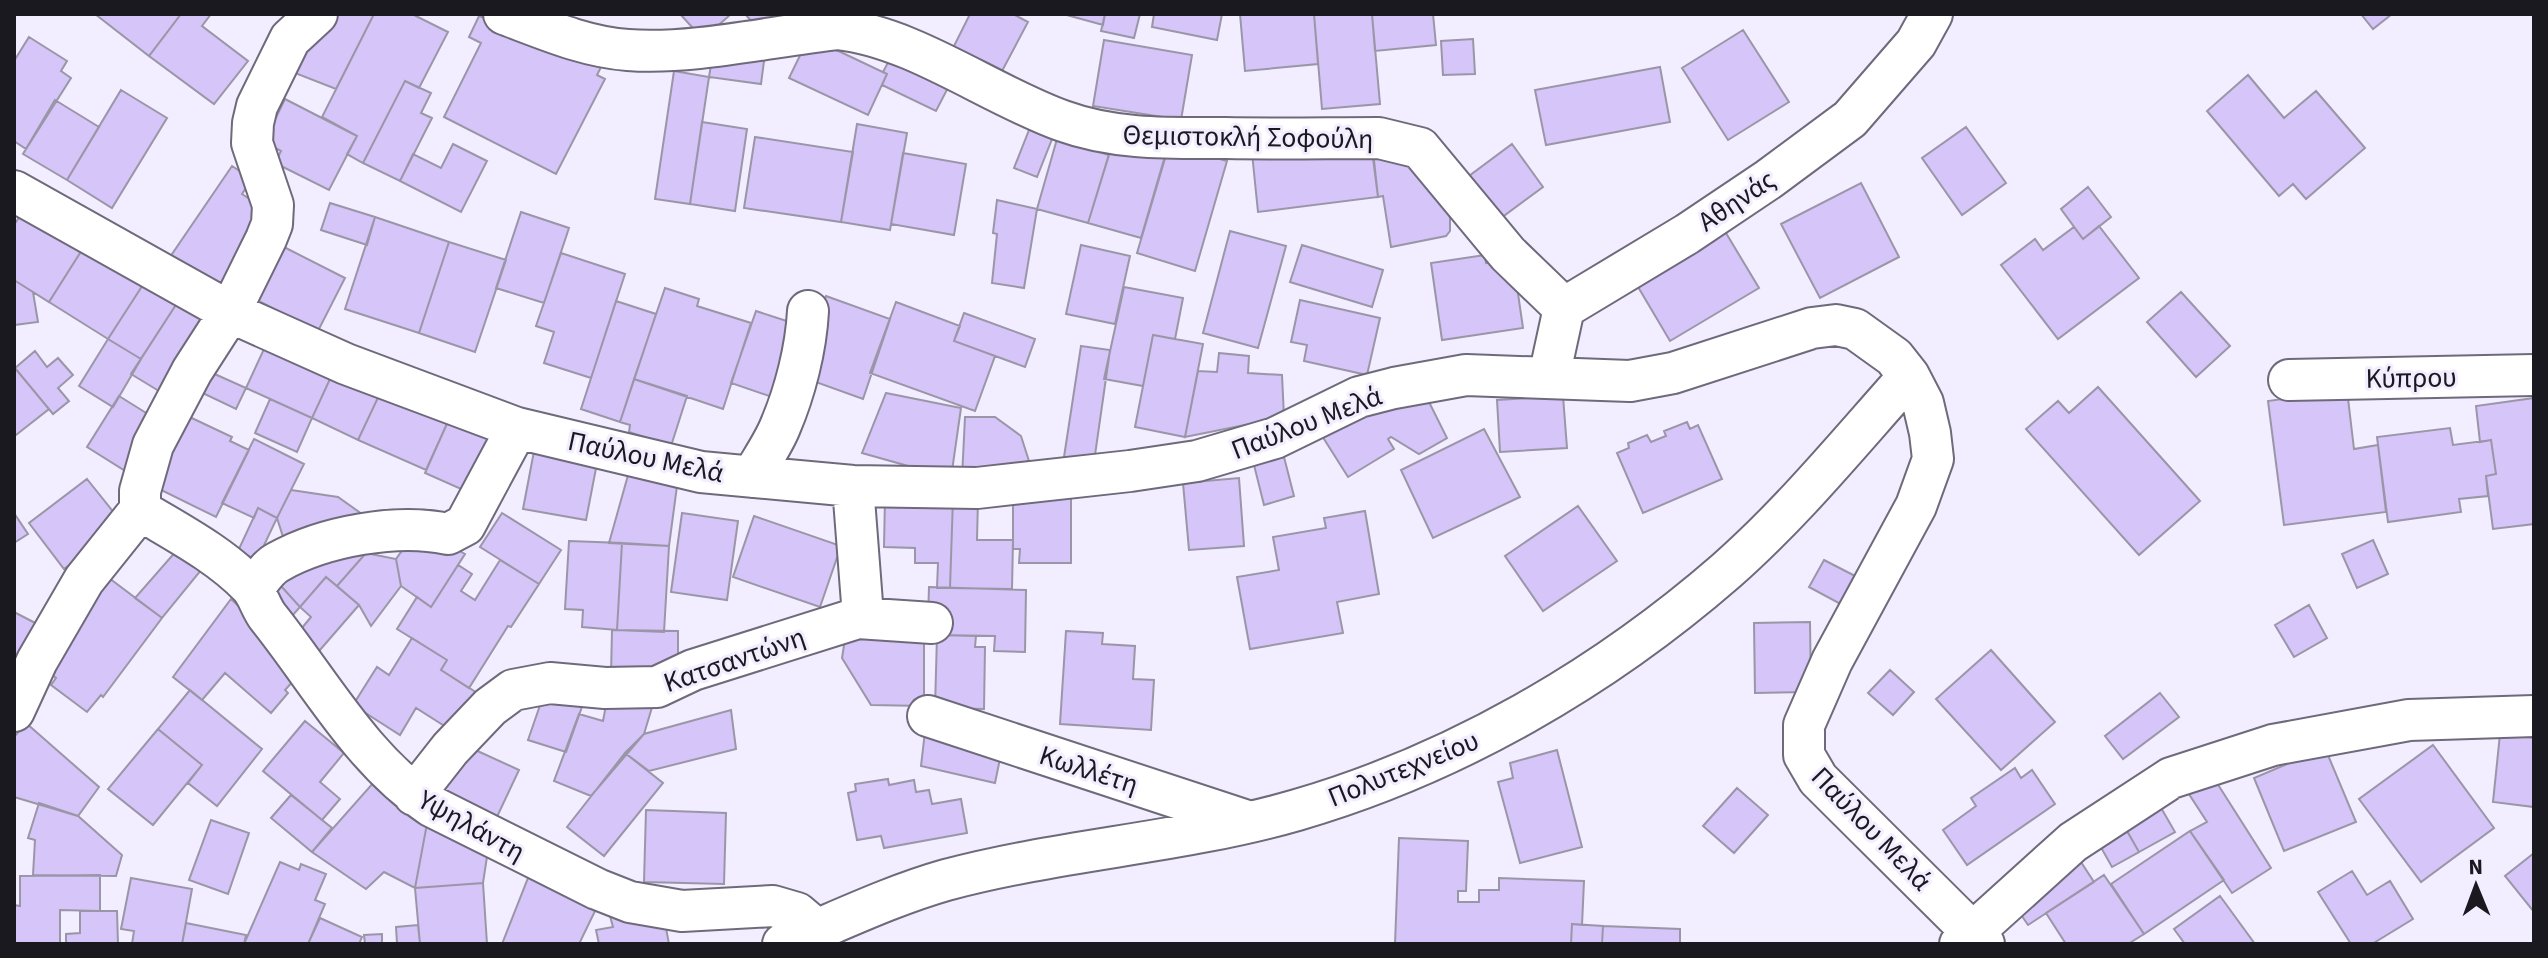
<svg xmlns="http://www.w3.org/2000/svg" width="2548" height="958" font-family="'Source Sans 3',sans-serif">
<rect width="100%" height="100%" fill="#f2edff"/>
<path fill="#d5c5f9" stroke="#9b96a7" stroke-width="2" d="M95,14H181L149,56Z
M181,14H211L202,26L248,61L214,104L149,56Z
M322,14H374L336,89L295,73Z
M374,14H412L448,32L419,88L405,81L363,163L347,154L357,136L322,117Z
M680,14H731L703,39Z
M745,14H785L763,34Z
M970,14H1013L1028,22L1001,73L953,48Z
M1063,14H1105L1103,25Z
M1105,14H1140L1134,38L1101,31Z
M1154,14H1222L1217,40L1152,27Z
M1240,14H1314L1318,64L1245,71Z
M1314,14H1372L1380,104L1322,109Z
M1372,14H1433L1436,45L1375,51Z
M2361,14H2392L2373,29Z
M479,16L604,61L597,75L605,79L556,174L444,117L481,43L469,37Z
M1743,30L1789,102L1728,140L1682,68Z
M29,37L67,61L61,71L71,78L26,149L14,141V61Z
M809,37L887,74L868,115L789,78Z
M1473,39L1475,74L1443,75L1441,41Z
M1104,40L1192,55L1181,120L1093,106Z
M894,51L952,80L936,111L882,85L887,74L883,72Z
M713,53L764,61L761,84L709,77Z
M1660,67L1670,122L1546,145L1535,90Z
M674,71L709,77L690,204L655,199Z
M2248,75L2284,118L2316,91L2365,148L2306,199L2293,184L2279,196L2207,111Z
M405,81L431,93L421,113L432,118L400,181L363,163Z
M121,90L167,118L112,208L67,180Z
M285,99L357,136L329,190L275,163L281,151L264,142Z
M55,100L99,127L67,180L23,154Z
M702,122L747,129L735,211L690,204Z
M857,124L907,133L890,230L841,222Z
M1031,125L1054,134L1037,177L1014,168Z
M1966,127L2006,183L1962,215L1922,158Z
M755,137L853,152L841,222L744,208Z
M1057,139L1109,155L1088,223L1037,209Z
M1113,141L1165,156L1141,238L1088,223Z
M1372,142L1378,197L1258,212L1252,153Z
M453,144L487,161L461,212L400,181L413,154L441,168Z
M1512,144L1543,187L1501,218L1469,176Z
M1169,145L1227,161L1195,271L1137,253Z
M1409,151L1442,185L1450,218V231L1446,236L1391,247L1383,196L1378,197L1373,158Z
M903,153L966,164L954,235L891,224Z
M232,166L252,179L242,194L271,213L219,289L170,257Z
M1861,183L1899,257L1820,298L1781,224Z
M2088,187L2111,217L2083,239L2061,209Z
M997,200L1037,209L1024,288L992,283L997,234L993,233Z
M330,203L375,217L367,245L321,230Z
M27,205L87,242L49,302L14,280V225Z
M521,212L569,228L544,303L496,288Z
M375,217L449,242L419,333L345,309Z
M1720,223L1759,288L1670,341L1631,275Z
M2099,226L2139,278L2058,339L2001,265L2035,239L2043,250L2074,227L2083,239Z
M1230,231L1286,246L1258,348L1203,333Z
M87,242L146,280L108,339L49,302Z
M449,242L506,260L475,352L419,333Z
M278,244L345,278L318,331L251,297Z
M1081,245L1130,256L1115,324L1066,314Z
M1302,245L1383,270L1372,307L1290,282Z
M561,253L625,274L591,378L544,363L554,332L536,326Z
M1485,255L1486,263L1493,262L1494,269L1514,266L1523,328L1442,340L1431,263Z
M14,280L33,292L38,322L14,325Z
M146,280L179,300L141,359L108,339Z
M1124,287L1183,298L1175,339L1153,335L1143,386L1104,379Z
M665,288L699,299L697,306L751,323L723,409L634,379Z
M2181,292L2230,346L2196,377L2147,322Z
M826,296L890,319L863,399L799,376Z
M179,300L218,324L172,399L131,374Z
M1300,300L1380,318L1367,375L1304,361L1307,345L1291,342Z
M616,301L656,314L620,422L581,409Z
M896,302L960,326L954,341L995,356L975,411L870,373Z
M756,311L802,326L778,399L731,383Z
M964,313L1035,339L1025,367L954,341Z
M1153,335L1203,344L1185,437L1135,427Z
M270,336L336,366L312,418L246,388Z
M108,339L141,359L113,407L79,386Z
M1081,346L1110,350L1094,462L1064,457Z
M35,351L47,367L58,358L73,375L58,388L69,401L53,414L15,368Z
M1219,353L1249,356L1248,373L1282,375L1284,417L1185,437L1198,371L1217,372Z
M336,366L383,387L358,440L312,418Z
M14,367L49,409L16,435L14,433Z
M199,367L246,388L236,409L190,387Z
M634,379L687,396L671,446L629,432L630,425L620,422Z
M383,387L450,417L426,470L358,440Z
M2098,387L2200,501L2139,555L2026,429L2058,401L2069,413Z
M2347,390L2354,449L2378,445L2386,512L2284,525L2268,401Z
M886,393L961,408L951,478L862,453Z
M119,396L159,421L127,472L87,447Z
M1563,396L1567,448L1500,452L1497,400Z
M2534,398V524L2493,529L2486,476L2496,474L2491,440L2480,442L2476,406Z
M270,399L312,418L297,452L255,433Z
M1428,400L1447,438L1419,454L1391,437L1388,439L1394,449L1348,477L1319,431L1362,406Z
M179,412L232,437L230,441L249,450L216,517L145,482Z
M450,417L496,438L470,493L425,473Z
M965,417H995L1021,436L1029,461L962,478Z
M1687,422L1690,429L1698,425L1722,479L1643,513L1617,453L1629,448L1628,443L1647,435L1651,442L1666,436L1664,431Z
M2450,428L2453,445L2491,440L2496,474L2486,476L2488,496L2459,499L2461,512L2388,522L2377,437Z
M1484,429L1520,497L1433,538L1401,470Z
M254,439L304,464L277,518L258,508L254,518L222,503Z
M535,446L598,458L586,520L523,509Z
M1284,457L1294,496L1264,505L1254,465Z
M632,461L679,471L669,546L609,543Z
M1239,478L1244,546L1189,550L1183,483Z
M87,479L123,524L64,569L29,523Z
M291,490L338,497L369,519L285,543L277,518Z
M1013,492H1071V563H1019L1020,549H1013Z
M885,497L953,498L950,588H937L938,563H915V548L884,547Z
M953,498L978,499L977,540H1013L1012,589L950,588Z
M1578,506L1617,561L1543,611L1505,556Z
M258,508L277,518L257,560L238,551Z
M1365,511L1379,594L1337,602L1343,633L1250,649L1237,577L1279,570L1273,537L1326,528L1324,518Z
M14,513L28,534L14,543Z
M502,513L561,550L539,584L480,547Z
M682,513L738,521L727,600L671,592Z
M754,516L841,546L820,607L733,577Z
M426,532L465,554L431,607L401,586L396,559L414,534Z
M2373,540L2388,574L2357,588L2342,554Z
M569,541L622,543L617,630L582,627L583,610L565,609Z
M360,543L366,553L337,586L326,577L300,607L281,586V581Z
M622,543L669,546L664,632L617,630Z
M178,549L202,569L162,618L135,598Z
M366,553L396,559L401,586L371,626L359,605L337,586Z
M500,560L539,584L511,627L508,626L469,688L441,670L447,660L397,629L417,597L431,607L458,565L472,574L461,591L475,600Z
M1824,560L1861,579L1846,607L1809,587Z
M105,575L162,618L103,697L101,695L87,712L51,685L56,678L38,664Z
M326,577L359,605L313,658L292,640L311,617L300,607Z
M281,586L300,607L283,626L268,608Z
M929,587L1026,590L1025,652L994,651L995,636L937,635L928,619Z
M231,599L305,668L285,690L288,693L271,713L225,673L202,700L173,677Z
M2309,605L2327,638L2294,657L2275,625Z
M14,612L41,626L14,668Z
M1810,622L1811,692L1755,693L1754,623Z
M924,625V706L871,705L842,658L847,626Z
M612,630L678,631V676L611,675Z
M1066,631L1103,633L1102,644L1135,646L1133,679L1154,680L1151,730L1060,724Z
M937,635L976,636L975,647H985L984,709L935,708Z
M412,638L447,660L441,670L482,696L457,734L416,708L400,735L353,705L377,667L389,675Z
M1991,650L2055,722L2001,770L1936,699Z
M1890,670L1914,692L1893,715L1868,693Z
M546,688L584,701L566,752L528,740Z
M190,690L262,749L217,806L188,783L202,765L158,729Z
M2160,693L2179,717L2123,759L2105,736Z
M608,695L653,704L644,734L591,796L554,781L579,714L603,721Z
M731,710L736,749L649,771L625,753L644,734Z
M305,721L344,753L320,782L340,799L322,820L263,771Z
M26,723L99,787L78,816L14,797V737Z
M926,723L1002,749L995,783L921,766Z
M158,729L202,765L153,825L108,789Z
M2500,734L2534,738V807L2493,802Z
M2433,745L2494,828L2421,882L2359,799Z
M471,748L519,770L495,821L436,791Z
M2325,748L2356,822L2284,851L2254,778Z
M1557,750L1582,847L1520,863L1498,782L1513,778L1510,763Z
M625,753L663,783L604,856L567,827Z
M2015,768L2021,778L2032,770L2055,804L1967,865L1943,830L1976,806L1971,798Z
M2210,772L2271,868L2232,893L2190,831L2207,822L2185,788Z
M888,779L889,785L914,780L916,792L929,790L932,804L961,799L967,833L884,848L881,836L857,840L848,793L856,791L855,784Z
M374,782L429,813L415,888L384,872L366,889L312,852Z
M1737,788L1768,815L1734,853L1703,826Z
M291,795L332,828L312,852L271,818Z
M39,803L78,816L122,855L116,876L33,875L35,840L28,838Z
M2160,806L2175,832L2139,852L2124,826Z
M646,810L726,813L724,884L644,882Z
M429,813L490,837L483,883L415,888Z
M211,820L249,833L228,894L189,880Z
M2121,820L2139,852L2112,867L2094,835Z
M2190,831L2224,880L2144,934L2111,884Z
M1399,838L1468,841L1466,891H1458V902H1479V890H1499V878L1584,881L1582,925L1572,924L1571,944H1395Z
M2534,853V912L2505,876Z
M2077,856L2094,882L2028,925L2011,900Z
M280,862L299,870L301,864L326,874L315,900L325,904L308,944H244Z
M2352,871L2367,895L2390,881L2413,919L2372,944H2351L2318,892Z
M530,873L597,907L579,944H502Z
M100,875V911L60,910V944H14V905L20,906V876Z
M2104,875L2144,934L2128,944H2066L2046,913Z
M131,878L192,889L182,944H132L134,931L121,929Z
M483,883L487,944H420L415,888Z
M2220,896L2255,944H2185L2174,929Z
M80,911H117L118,944H66V934L80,933Z
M636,911L664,917L669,944H599L596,930L613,927L610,916Z
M320,918L362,937L359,944H308Z
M186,923L246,935L244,944H182Z
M1572,924L1603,926L1602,944H1571Z
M418,925L420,944H365L364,935L382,934V944L397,943L396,927Z
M1603,926L1680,929V944H1602Z"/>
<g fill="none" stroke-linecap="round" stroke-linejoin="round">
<g stroke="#6f6a7a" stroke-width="44">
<path id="street" d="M504,14C544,29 585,47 628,50C693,55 772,36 838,29C914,37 990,95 1063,121C1115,140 1171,138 1226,138C1277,139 1328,138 1379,138L1420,148L1508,254L1564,308
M14,191L230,312L346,364L517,428L701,472L853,486L977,488L1130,471L1197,461L1275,438L1359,397L1394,388L1466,375L1630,381L1673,373L1812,328L1836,325L1855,329L1894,357L1909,376L1923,403L1930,433L1933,459L1916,506L1832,661L1804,725V755L1818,779L1984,944
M1549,377L1564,308L1687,234L1769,179L1850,119L1916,43L1932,14
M2289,380L2534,375
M752,477C761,461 773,444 780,427C795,392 806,349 808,311
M853,486L862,603L858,618
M140,510C178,533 219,554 250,586C258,595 261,608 268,617C320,682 361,759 431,806L597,889L630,902L682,911L773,906L797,913L817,930
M253,589C260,580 268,567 278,562C324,536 398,523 448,534L465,525L517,428
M14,711L37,661L84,580L140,510V491L153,445L192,371L230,312L266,239L272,224L273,205L252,143L253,123L257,106L290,39L317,14
M928,716L1247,821
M414,795L450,749L490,707L513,690L550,683L605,688L657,687L693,670L858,618L932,623
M783,944C837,922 890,896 946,880C1062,849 1183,843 1297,810C1455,764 1603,678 1726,571C1793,512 1850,442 1909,376
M1960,944L2073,842L2171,778L2273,745L2409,720L2534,716"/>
</g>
<use href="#street" stroke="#fff" stroke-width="40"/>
</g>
<g text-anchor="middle" stroke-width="6" stroke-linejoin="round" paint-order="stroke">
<g font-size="28" fill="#1b1920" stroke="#f2edff">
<text transform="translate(1248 136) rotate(1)" y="10">Θεμιστοκλή Σοφούλη</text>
<text transform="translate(1736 200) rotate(-34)" y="10">Αθηνάς</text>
<text transform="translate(2411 377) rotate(-1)" y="10">Κύπρου</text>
<text transform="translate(1306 422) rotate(-21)" y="10">Παύλου Μελά</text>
<text transform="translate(646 456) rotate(12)" y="10">Παύλου Μελά</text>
<text transform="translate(734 659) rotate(-19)" y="10">Κατσαντώνη</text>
<text transform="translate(1403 768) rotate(-22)" y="10">Πολυτεχνείου</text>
<text transform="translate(1089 769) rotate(18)" y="10">Κωλλέτη</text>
<text transform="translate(472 825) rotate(29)" y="10">Υψηλάντη</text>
<text transform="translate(1872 828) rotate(46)" y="10">Παύλου Μελά</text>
</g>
</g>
<rect width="2548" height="958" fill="none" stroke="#1b1920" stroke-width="32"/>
<g transform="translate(2476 886) rotate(359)" stroke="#f2edff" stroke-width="6" paint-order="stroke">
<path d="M0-6L14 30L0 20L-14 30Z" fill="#1b1920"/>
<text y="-12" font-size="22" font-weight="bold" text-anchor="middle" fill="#1b1920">N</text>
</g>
</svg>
